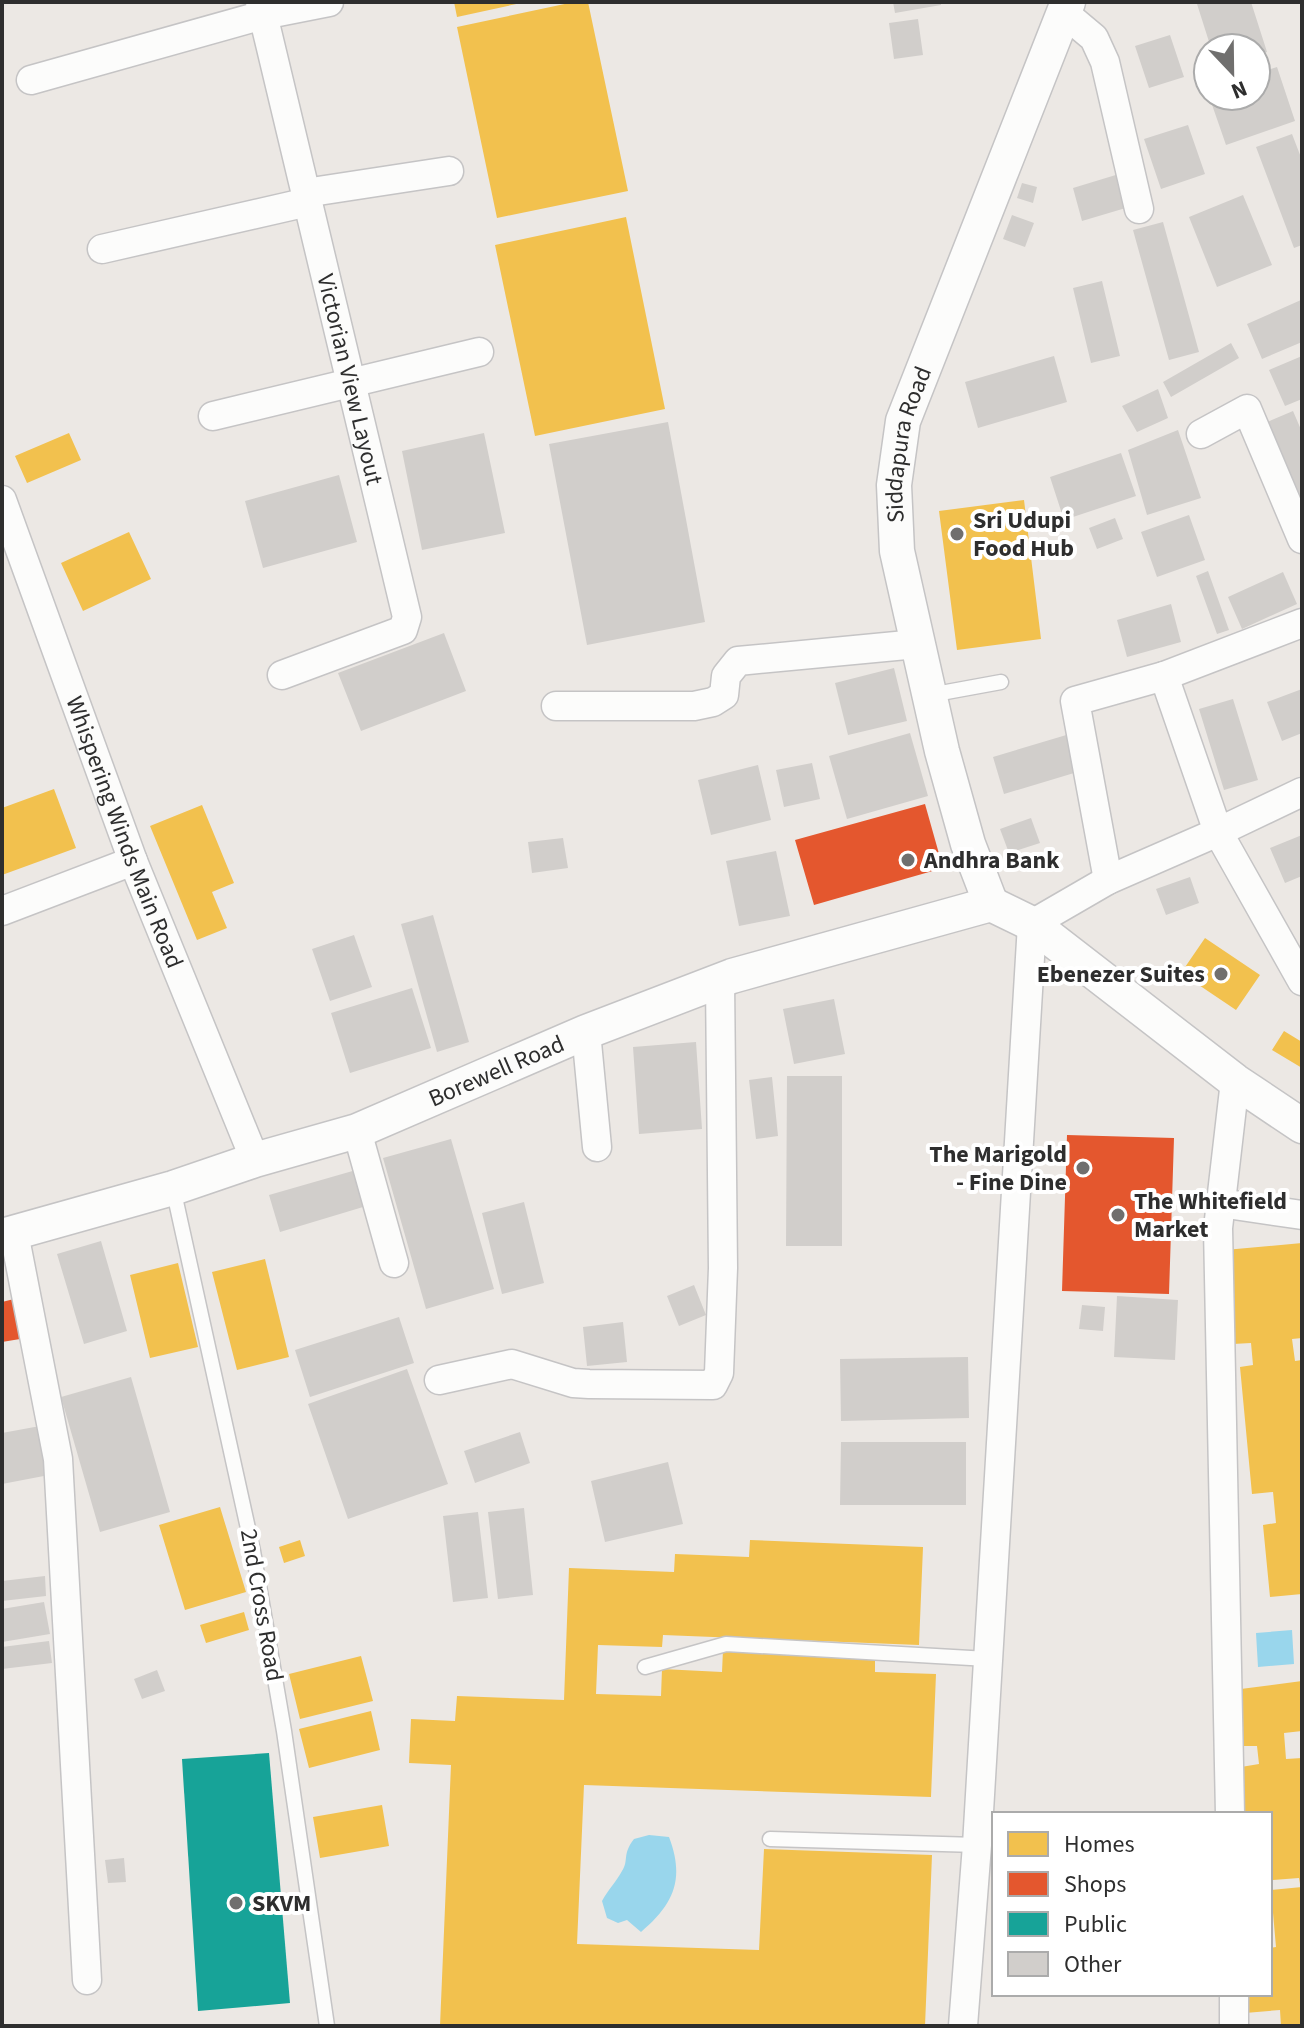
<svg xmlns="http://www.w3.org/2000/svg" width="1304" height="2028" font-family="'Source Sans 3',sans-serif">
<rect width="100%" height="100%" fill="#ece8e4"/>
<path fill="#99d6ec" d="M1292,1630L1294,1664L1258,1667L1256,1633Z
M649,1835L669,1837C685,1879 674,1904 641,1932L627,1920L618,1923L607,1918L602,1901C608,1890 616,1882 622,1871C629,1861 622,1854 634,1839Z"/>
<path fill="#f2c14e" d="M454,2H521V3L457,17Z
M574,2H588L628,191L497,218L457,27Z
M626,217L665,409L535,436L495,245Z
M69,433L81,460L27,483L15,456Z
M1024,500L1041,639L957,650L939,511Z
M129,532L151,579L83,611L61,563Z
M54,789L76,848L2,875V808Z
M202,805L234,883L212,892L227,928L197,940L150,826Z
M1205,938L1260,975L1236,1010L1181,973Z
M1284,1031L1302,1042V1068L1272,1050Z
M1302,1243V1338L1292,1339L1295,1361L1302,1360V1594L1270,1597L1263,1525L1276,1523L1273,1492L1252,1494L1240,1367L1253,1365L1251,1343L1233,1344L1225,1250Z
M265,1259L289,1357L237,1370L212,1272Z
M178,1263L198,1347L150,1358L130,1275Z
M220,1507L246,1592L185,1610L159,1525Z
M300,1540L305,1556L284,1563L279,1547Z
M750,1540L923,1547L919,1645L663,1635L662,1647L598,1645L596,1694L661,1696L662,1669L722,1672L723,1650L875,1656V1672L936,1674L931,1797L584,1785L577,1944L759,1950L764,1849L932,1855L925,2026H440L451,1765L409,1763L411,1719L455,1721L457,1696L564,1700L569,1568L674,1572L675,1554L749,1557Z
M244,1612L249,1630L206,1643L200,1625Z
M361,1656L373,1701L300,1719L289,1674Z
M1302,1681V1731L1284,1733L1286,1759L1302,1758V1884H1300L1299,1878L1273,1880L1270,1814H1237L1235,1768L1259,1764L1257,1746H1236L1233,1690Z
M371,1711L380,1750L309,1768L299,1729Z
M382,1805L389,1846L320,1858L313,1817Z
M1302,1887V2026H1281L1280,2010L1245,2013L1243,1994H1270V1948L1276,1947L1271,1890Z"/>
<path fill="#e4572e" d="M925,804L943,868L814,905L795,840Z
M1067,1135L1174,1138L1169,1294L1062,1291Z
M18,1298L26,1338L2,1342V1302Z"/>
<path fill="#17a398" d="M269,1753L290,2003L198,2011L182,1759Z"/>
<path fill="#d1cecb" d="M893,2H941V5L895,13Z
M1205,2H1251L1267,52L1256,56V48H1211L1197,4Z
M918,19L923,55L894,59L889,23Z
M1170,35L1184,77L1149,88L1135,46Z
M1277,67L1295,121L1226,145L1209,96H1256V74Z
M1188,125L1205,174L1161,189L1144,139Z
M1292,134L1302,160V245L1294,248L1256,147Z
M1119,174L1129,207L1082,221L1073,188Z
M1022,183L1037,187L1033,203L1017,198Z
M1243,195L1272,265L1217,287L1189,217Z
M1012,215L1034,223L1025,247L1003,239Z
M1163,222L1199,352L1169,360L1133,230Z
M1102,281L1120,356L1091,363L1073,288Z
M1301,300L1302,342L1262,359L1247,324Z
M1231,343L1239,358L1171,397L1163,382Z
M1054,356L1067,402L978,428L965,382Z
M1302,356V399L1285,406L1269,370Z
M1158,389L1168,418L1137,432L1122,406Z
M1293,411L1302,432V503L1299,504L1265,423Z
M668,422L705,622L587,645L549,444Z
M1178,430L1201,498L1147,515L1128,450Z
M484,433L505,533L422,550L402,451Z
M1121,453L1136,496L1064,520L1050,477Z
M339,475L357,542L263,568L245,501Z
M1189,515L1205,560L1157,577L1141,532Z
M1115,518L1123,539L1097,549L1089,528Z
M1208,571L1229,630L1217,634L1196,576Z
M1283,572L1297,604L1242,629L1228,597Z
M1171,604L1181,642L1127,657L1117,620Z
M444,633L466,691L361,731L338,673Z
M894,668L907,721L848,735L835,683Z
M1302,689V733L1282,741L1267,702Z
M1233,699L1258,780L1224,790L1199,709Z
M910,733L928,796L847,819L829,756Z
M1073,733L1084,770L1004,794L993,757Z
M812,763L820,799L784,807L776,770Z
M758,765L771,820L711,835L698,780Z
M1031,818L1040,843L1009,853L1000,829Z
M1302,835V876L1285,883L1270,848Z
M563,838L568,868L532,873L528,842Z
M776,851L790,916L739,926L726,861Z
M1190,877L1199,903L1166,915L1156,889Z
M433,915L469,1042L437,1052L401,924Z
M354,935L372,987L330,1001L312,949Z
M412,988L431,1048L350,1073L331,1013Z
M834,999L845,1054L794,1064L783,1009Z
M696,1042L702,1129L639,1134L633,1047Z
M787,1076H842V1246H786Z
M772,1077L778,1136L756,1139L749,1080Z
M451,1139L494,1289L426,1309L383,1158Z
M363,1168L373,1204L280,1232L269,1195Z
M524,1202L544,1283L502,1294L482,1213Z
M101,1241L127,1331L84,1344L57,1254Z
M694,1285L706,1315L679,1326L667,1296Z
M1117,1296L1178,1300L1175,1360L1114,1357Z
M1082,1305L1105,1307L1103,1331L1079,1329Z
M399,1317L414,1363L310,1397L295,1350Z
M623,1322L627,1362L587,1366L583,1327Z
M968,1357L969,1418L841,1421L840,1359Z
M407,1369L448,1484L348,1519L308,1404Z
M131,1377L170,1512L100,1532L61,1397Z
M40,1426L49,1475L2,1484V1433Z
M520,1432L530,1463L475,1483L464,1451Z
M841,1442H966V1505H840Z
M668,1462L683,1524L605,1542L591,1481Z
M524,1508L533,1595L498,1599L488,1512Z
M478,1512L488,1598L453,1602L443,1516Z
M45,1576L46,1596L2,1601V1581Z
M44,1602L50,1634L2,1642V1609Z
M49,1641L52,1663L2,1669V1647Z
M157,1670L165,1691L142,1699L134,1679Z
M124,1858L126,1882L108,1883L105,1860Z"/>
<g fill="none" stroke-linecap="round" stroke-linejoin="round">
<g stroke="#c5c4c5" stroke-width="17">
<path id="service" d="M930,695L1001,682
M173,1188L253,1551L284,1731L327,2026
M645,1667L726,1644L988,1659
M770,1839L977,1845"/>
</g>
<g stroke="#c5c4c5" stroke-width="31">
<g id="minor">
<path id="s1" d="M260,2L407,617L403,630L282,675"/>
<path d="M1063,12L1094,38L1105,62L1139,209"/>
<path d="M31,80L263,15L329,2"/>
<path d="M305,193L449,171"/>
<path d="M102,249L308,202"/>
<path d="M213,416L479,352"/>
<path d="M1201,434L1247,409L1302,539"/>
<path id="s2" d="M2,500L133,861L255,1160"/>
<path d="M1164,676L1218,832L1302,981"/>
<path d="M556,706H694L713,702L724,695L726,676L738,661L917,644"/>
<path d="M1108,880L1075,701L1164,676L1302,623"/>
<path d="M2,911L133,861"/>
<path d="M586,1032L597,1147"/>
<path d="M357,1131L394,1263"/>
<path d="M1220,1203L1302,1215"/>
<path d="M14,1233L58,1459L87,1980"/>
<path d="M439,1380L512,1364L573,1383L589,1384L713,1385L719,1373L723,1268L720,981"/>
<path d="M1230,1814L1218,1228L1235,1081"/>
<path d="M1234,1994V2026"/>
<path d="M963,2026L977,1845L1032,924L1108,880L1218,832L1302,792"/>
</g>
</g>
<g stroke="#c5c4c5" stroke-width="37">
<g id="tertiary">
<path id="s3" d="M991,904L968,844L942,751L897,551L894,485L903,421L1068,2"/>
<path d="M991,904L1032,924L1235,1081L1302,1126"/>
<path id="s4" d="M2,1236L173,1188L255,1160L357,1131L586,1032L732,976L991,904"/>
</g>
</g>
<use href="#service" stroke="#fcfcfb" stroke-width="14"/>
<use href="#minor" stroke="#fcfcfb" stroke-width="28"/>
<use href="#tertiary" stroke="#fcfcfb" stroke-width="34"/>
</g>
<g fill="#706f6e" stroke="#fff" stroke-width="3">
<circle cx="957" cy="534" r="8"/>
<circle cx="908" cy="860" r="8"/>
<circle cx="1221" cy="974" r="8"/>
<circle cx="1083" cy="1168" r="8"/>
<circle cx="1118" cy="1215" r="8"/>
<circle cx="236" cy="1903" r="8"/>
</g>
<g text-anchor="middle" stroke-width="8" stroke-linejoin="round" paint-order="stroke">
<g font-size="24" fill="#2e2e2e" stroke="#fff">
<text dy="8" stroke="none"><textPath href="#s1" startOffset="388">Victorian View Layout</textPath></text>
<text dy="8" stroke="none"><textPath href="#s3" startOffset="474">Siddapura Road</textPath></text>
<text dy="8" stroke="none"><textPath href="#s2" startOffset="354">Whispering Winds Main Road</textPath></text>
<text dy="8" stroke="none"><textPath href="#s4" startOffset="522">Borewell Road</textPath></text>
<text transform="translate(262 1605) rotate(80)" y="8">2nd Cross Road</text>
</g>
<g font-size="24" font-weight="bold" fill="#2e2e2e" stroke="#fff" text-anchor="start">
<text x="973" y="528">Sri Udupi<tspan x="973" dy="28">Food Hub</tspan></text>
<text x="924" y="868">Andhra Bank</text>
<text x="1205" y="982" text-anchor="end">Ebenezer Suites</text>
<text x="1067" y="1162" text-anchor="end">The Marigold<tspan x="1067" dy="28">- Fine Dine</tspan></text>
<text x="1134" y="1209">The Whitefield<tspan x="1134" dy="28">Market</tspan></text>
<text x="252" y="1911">SKVM</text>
</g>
</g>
<rect width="1304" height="2028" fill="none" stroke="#2e2e2e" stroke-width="8"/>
<rect x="992" y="1812" width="280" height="184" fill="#ffffff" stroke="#ababab" stroke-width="2"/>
<rect x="1008" y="1832" width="40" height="24" fill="#f2c14e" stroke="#ababab" stroke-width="2"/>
<text x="1064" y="1852" font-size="24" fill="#2e2e2e">Homes</text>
<rect x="1008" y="1872" width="40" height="24" fill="#e4572e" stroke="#ababab" stroke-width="2"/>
<text x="1064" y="1892" font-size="24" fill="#2e2e2e">Shops</text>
<rect x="1008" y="1912" width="40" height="24" fill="#17a398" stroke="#ababab" stroke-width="2"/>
<text x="1064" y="1932" font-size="24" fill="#2e2e2e">Public</text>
<rect x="1008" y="1952" width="40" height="24" fill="#d1cecb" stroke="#ababab" stroke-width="2"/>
<text x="1064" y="1972" font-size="24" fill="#2e2e2e">Other</text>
<g transform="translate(1232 72) rotate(158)"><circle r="38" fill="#ffffff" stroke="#ababab" stroke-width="2"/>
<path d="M0-6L14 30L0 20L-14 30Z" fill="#706f6e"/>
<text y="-12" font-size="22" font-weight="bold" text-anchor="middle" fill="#2e2e2e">N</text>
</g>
</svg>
